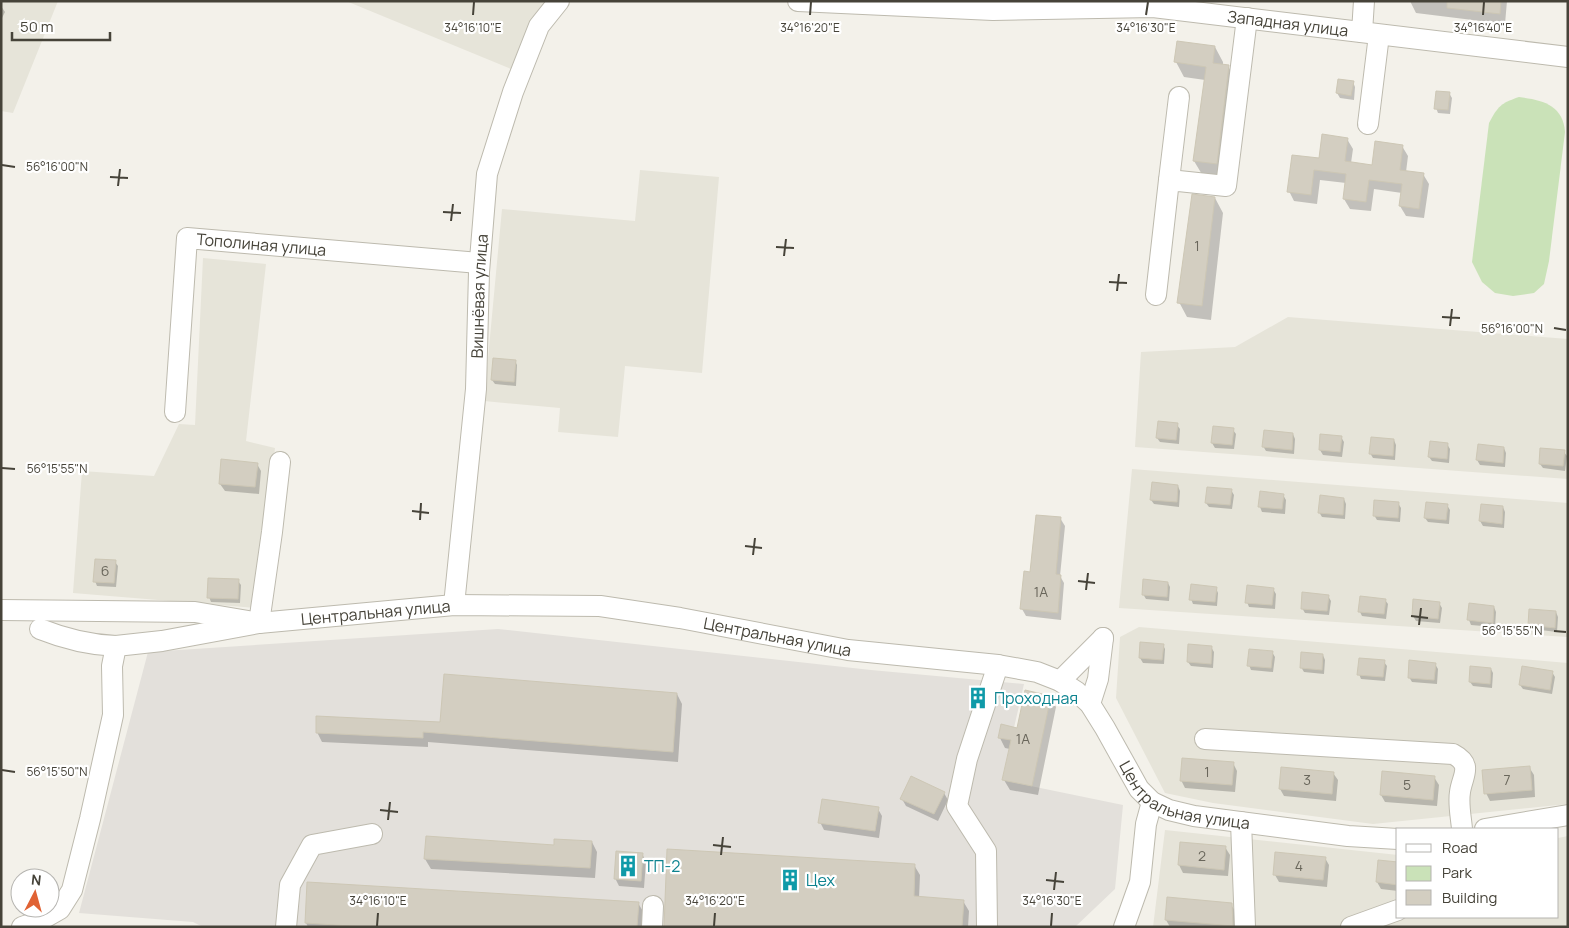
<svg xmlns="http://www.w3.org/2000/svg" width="1569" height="928" font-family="Manrope,sans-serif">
<rect width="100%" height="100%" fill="#f3f1ea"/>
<path fill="#e6e4d9" d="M1,1H58L13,113L1,111Z
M346,1H546L516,71Z
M640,170L719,177L702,373L625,366L618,437L558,432L560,408L484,401L502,209L635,221Z
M203,258L266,264L246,441L275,448L257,608L73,593L82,471L154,476L179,424L195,425Z
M1288,317L1568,339V479L1135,447L1141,352L1235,347Z
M1132,469L1568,503V637L1119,608Z
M1139,627L1568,663V804L1373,824L1213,803L1165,793L1116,698L1120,637Z
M1165,830L1398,855V917H1558V838L1568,836V925L1561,927H1153Z"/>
<path fill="#e3e0db" d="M498,629L871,670L1024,684L1002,780L1123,805L1115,889L1075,927H203L193,922L79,913L148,652Z"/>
<path fill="#cae2b8" d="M1519,97C1543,100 1563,105 1565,132L1549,261L1544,284L1534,293L1513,296L1495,293L1482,282L1472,262L1489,123C1498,106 1501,103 1519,97Z"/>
<path fill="#0003" d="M1410,1H1507L1505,24L1416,13Z
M1,6L5,12L1,20Z
M1215,47L1223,62V66H1228L1236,81L1225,179L1203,176L1194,161L1205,80L1184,77L1176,62Z
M1353,82L1355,87L1354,100L1340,98L1337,93Z
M1449,93L1452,98L1450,114L1438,113L1436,108Z
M1347,139L1353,149L1351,163L1373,166L1402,146L1408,156L1406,172L1423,174L1429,184L1424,218L1406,216L1400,206L1402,193L1374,189L1371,211L1350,209L1344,199L1346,183L1320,180L1317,204L1294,201L1289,191L1320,160Z
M1215,198L1223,213L1211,320L1187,317L1179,302Z
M515,361L517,365L516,386L495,384L492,380Z
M1177,425L1180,429L1179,444L1160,442L1157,438Z
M1233,430L1236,434L1234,449L1215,448L1212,443Z
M1293,434L1295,439L1294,454L1266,451L1263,446Z
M1341,437L1344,442L1342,457L1323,455L1320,450Z
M1394,440L1396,445L1395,460L1373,458L1370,453Z
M1447,444L1450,449L1449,463L1432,461L1429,457Z
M1504,448L1506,453L1505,467L1480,465L1477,460Z
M1564,452L1567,456L1565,471L1543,468L1540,464Z
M257,464L261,471L259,494L225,491L220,484Z
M1178,486L1180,491L1179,507L1154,504L1151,500Z
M1231,490L1234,495L1232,509L1209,507L1206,503Z
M1283,495L1286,500L1285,514L1262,512L1260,507Z
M1344,499L1346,504L1345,519L1322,517L1319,512Z
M1398,503L1401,508L1400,522L1377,520L1374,515Z
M1447,505L1450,510L1449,524L1428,522L1425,518Z
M1503,507L1505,512L1504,528L1483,526L1480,521Z
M1060,518L1065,526L1060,576L1064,583L1061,620L1026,616L1022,609L1032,573Z
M115,562L118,566L116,587L97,586L95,581Z
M238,581L241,585L240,603L211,602L209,597Z
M1168,583L1170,587L1169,601L1146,599L1143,594Z
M1216,588L1218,593L1217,606L1193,604L1191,599Z
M1273,589L1276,594L1275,609L1249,607L1247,602Z
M1328,596L1331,601L1329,615L1305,613L1302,608Z
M1385,600L1388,604L1386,619L1362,616L1360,612Z
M1415,601L1439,603L1442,608L1440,623L1416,621L1413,616Z
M1494,607L1496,612L1495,627L1471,625L1469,620Z
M1556,612L1558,617L1557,632L1532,629L1529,625Z
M1163,645L1165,649L1164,664L1143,663L1140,658Z
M1211,647L1214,652L1213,668L1191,666L1188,662Z
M1272,652L1275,657L1273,672L1251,670L1249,665Z
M1323,655L1325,660L1324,674L1304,672L1301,667Z
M1384,662L1387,666L1385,681L1361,679L1359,674Z
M1435,664L1438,669L1437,684L1412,682L1409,677Z
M1491,669L1493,673L1492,688L1473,686L1470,682Z
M1552,672L1555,677L1552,694L1523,689L1520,685Z
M975,692L977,694L974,704L973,702Z
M677,694L682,704L678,762L428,742V747L322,742L317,732L441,724Z
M1050,697L1056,707L1038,795L1010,790L1004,780L1010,749L1005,748L1000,738L1018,729Z
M1233,763L1237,771L1235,792L1185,788L1181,780Z
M1529,767L1534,775L1535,797L1490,801L1486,793Z
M1333,773L1338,780L1336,801L1284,796L1280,789Z
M1434,777L1439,785L1437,806L1385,802L1381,795Z
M944,793L948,800L938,821L906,806L902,799Z
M878,809L882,816L879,838L824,830L820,822Z
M592,842L597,852L595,878L431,869L425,859Z
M1181,843L1225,847L1230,855L1228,876L1183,873L1179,865Z
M642,854L646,861L644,888L619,886L615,878Z
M1325,858L1329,865L1327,887L1279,882L1275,875Z
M1398,864V891L1381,889L1377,882Z
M914,865L920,875L919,898L963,901L969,911L968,927H665Z
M638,903L644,913L643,927H308L306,923Z
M1231,905L1236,912V927H1170L1166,920Z"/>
<path fill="#d3cec1" stroke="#cdc7b5" d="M1447,1H1501L1500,14L1447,8Z
M1177,41L1215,46L1213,63L1229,65L1217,164L1193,161L1206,67L1174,62Z
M1338,79L1354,81L1351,96L1336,93Z
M1436,91L1450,92L1448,110L1434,109Z
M1322,134L1348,138L1345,161L1372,165L1375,141L1403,145L1400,170L1424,173L1419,209L1399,206L1402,184L1369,180L1366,202L1343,199L1346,174L1314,170L1311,195L1287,192L1292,155L1319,158Z
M1192,194L1215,197L1202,306L1177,303Z
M493,358L516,360L514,382L491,380Z
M1158,421L1178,423L1176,440L1156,438Z
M1213,426L1234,428L1232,445L1211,443Z
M1264,430L1293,433L1292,450L1262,447Z
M1320,434L1342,436L1340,452L1319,450Z
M1371,437L1394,439L1393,456L1369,454Z
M1430,441L1448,443L1447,459L1428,457Z
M1478,444L1504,447L1503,463L1476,460Z
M1540,448L1565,450L1563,466L1539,464Z
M221,459L258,463L255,487L219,484Z
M1152,482L1178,485L1177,502L1150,500Z
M1207,487L1232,489L1230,505L1205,503Z
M1260,491L1284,494L1282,509L1258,507Z
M1320,495L1344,498L1343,515L1318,513Z
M1374,500L1399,502L1398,518L1373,516Z
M1426,502L1448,504L1446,520L1424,518Z
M1481,504L1503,506L1502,524L1479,521Z
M1036,515L1061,517L1056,574L1061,575L1058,613L1020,609L1024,571L1030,572Z
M95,559L116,560L114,583L93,582Z
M208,578L239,579L238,599L207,598Z
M1143,579L1168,582L1167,597L1142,595Z
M1191,584L1217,587L1215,602L1189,600Z
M1247,585L1274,588L1272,605L1245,603Z
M1302,592L1329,595L1327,611L1301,609Z
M1360,596L1386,599L1384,614L1358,612Z
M1413,599L1440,602L1438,619L1412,616Z
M1469,603L1494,606L1493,623L1467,620Z
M1529,609L1556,611L1555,628L1528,625Z
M1140,642L1164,644L1162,660L1139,658Z
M1188,644L1212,646L1211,664L1187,662Z
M1249,649L1273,651L1271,668L1247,666Z
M1301,652L1323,654L1322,670L1300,668Z
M1359,658L1385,660L1383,677L1357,675Z
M1409,660L1436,663L1434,680L1408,678Z
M1470,666L1491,668L1490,684L1469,682Z
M1522,666L1553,671L1550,690L1519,685Z
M444,674L677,693L673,752L423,732V738L316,733V716L440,722Z
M1025,690L1051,696L1032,786L1002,780L1011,740L998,738L1001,724L1017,728Z
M1182,758L1234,762L1232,785L1180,781Z
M1530,766L1532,790L1484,794L1482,770Z
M1281,767L1334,772L1332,794L1279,789Z
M1382,771L1435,776L1433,800L1380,795Z
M911,776L945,792L934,814L900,799Z
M822,799L879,807L875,831L818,823Z
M426,836L554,845V839L592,841L590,868L424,859Z
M1180,842L1226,846L1224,870L1178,865Z
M667,849L915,864L914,896L964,900L962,927H664Z
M616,851L643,853L641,881L614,879Z
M1275,852L1326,857L1323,880L1273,875Z
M1378,860L1398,862V885L1376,882Z
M307,882L639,902L637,927H365L305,923Z
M1167,897L1232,903L1233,926L1165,920Z"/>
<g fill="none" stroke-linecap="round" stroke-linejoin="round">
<g stroke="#bdbaae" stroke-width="22">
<g id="minor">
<path id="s1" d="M798,1L993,10L1153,7L1568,57"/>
<path d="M1362,32L1364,1"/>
<path d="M1368,124L1379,35"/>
<path d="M1169,180L1179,97"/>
<path d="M1156,295L1169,180L1226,186L1247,18"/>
<path id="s2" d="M175,412L187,238L479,263"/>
<path id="s3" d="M454,605L476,389L479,272L487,174L513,92L539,26L559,1"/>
<path id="s4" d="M1,610L195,612L259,623L454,605L600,606L680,618L848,650L998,665L1037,672L1060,681L1077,692L1090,704L1105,728L1139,789L1152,802L1169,810L1194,816L1348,836L1398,839"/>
<path d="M40,629C65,639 90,645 116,646"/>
<path d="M1060,681L1103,638"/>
<path d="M1090,704L1098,679L1103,638"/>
<path d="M1205,739L1453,754C1474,765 1462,776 1460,792C1458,804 1461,817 1462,829"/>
<path d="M1241,822L1245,927"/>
<path d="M1485,829L1568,815"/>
<path d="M22,927L39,921L60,909L72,890L90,819L113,715L112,666L116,646L162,641L259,623L272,532L280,462"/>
<path d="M286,927L290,885L312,845L372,834"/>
<path d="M652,927L653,906"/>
<path d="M987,927L986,851L957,806L967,759L998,665"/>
<path d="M1124,927L1140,882L1146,824L1152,802"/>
<path d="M1351,927L1398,910"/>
</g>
</g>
<use href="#minor" stroke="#fff" stroke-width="20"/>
</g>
<path fill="none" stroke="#464339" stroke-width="2" d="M473,15L474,2M810,15L811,2M1146,15L1148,2M1483,15L1484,2M2,165L15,167M110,177L128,178M118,186L120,169M443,212L461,213M451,221L453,204M776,247L794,248M784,256L786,239M1109,282L1127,283M1117,291L1119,274M1442,317L1460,318M1450,326L1452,309M1554,328L1566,330M2,468L15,469M412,511L429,513M420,520L421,503M745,546L762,548M753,555L755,538M1078,581L1095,583M1086,590L1088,573M1411,616L1428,618M1419,625L1421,608M1554,631L1566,632M2,770L15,772M380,810L398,812M388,820L390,802M713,845L731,847M721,855L723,837M1046,880L1064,882M1054,890L1056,872M377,926L378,913M714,926L715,913M1051,926L1052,913"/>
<defs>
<g id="building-bare" transform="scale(1.725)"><path d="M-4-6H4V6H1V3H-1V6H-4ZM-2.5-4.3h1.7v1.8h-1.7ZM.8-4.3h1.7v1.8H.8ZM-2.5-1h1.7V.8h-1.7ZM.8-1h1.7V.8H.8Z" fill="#0f9aa8" stroke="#fff" stroke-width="2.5" paint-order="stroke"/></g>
</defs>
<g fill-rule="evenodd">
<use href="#building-bare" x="978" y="698"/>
<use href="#building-bare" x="628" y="866"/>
<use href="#building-bare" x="790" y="880"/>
</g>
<g text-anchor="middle" stroke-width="4.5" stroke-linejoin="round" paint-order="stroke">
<g font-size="14" fill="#69665b">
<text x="1197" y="251">1</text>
<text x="105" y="576">6</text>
<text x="1041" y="597">1А</text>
<text x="1023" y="744">1А</text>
<text x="1207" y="777">1</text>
<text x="1307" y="785">3</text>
<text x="1507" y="785">7</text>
<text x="1407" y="790">5</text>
<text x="1202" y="861">2</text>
<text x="1299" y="871">4</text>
</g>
<g font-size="16" fill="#464339" stroke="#fff">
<text dy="6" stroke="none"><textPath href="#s1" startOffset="491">Западная улица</textPath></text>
<text dy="6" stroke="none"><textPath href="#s2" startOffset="249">Тополиная улица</textPath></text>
<text dy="6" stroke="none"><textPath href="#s3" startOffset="310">Вишнёвая улица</textPath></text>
<text dy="6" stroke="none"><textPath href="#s4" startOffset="376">Центральная улица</textPath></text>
<text dy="6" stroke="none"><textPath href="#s4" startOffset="781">Центральная улица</textPath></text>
<text dy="6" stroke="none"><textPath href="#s4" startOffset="1248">Центральная улица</textPath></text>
</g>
<g font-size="16" fill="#0d838f" stroke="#fff" text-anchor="start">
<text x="994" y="704">Проходная</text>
<text x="644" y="872">ТП-2</text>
<text x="806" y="886">Цех</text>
</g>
</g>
<g font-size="12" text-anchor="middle" fill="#464339" stroke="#fff" stroke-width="4.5" stroke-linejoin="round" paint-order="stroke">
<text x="473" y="32">34°16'10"E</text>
<text x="810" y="32">34°16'20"E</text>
<text x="1146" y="32">34°16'30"E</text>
<text x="1483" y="32">34°16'40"E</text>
<text x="57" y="171">56°16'00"N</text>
<text x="1512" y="333">56°16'00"N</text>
<text x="57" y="473">56°15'55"N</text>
<text x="1512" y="635">56°15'55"N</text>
<text x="57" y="776">56°15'50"N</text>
<text x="378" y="905">34°16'10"E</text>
<text x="715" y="905">34°16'20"E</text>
<text x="1052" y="905">34°16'30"E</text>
</g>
<rect width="1569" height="928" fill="none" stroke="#464339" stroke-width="5"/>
<rect x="1396" y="828" width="162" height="90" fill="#ffffff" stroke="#b5b4b0"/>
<rect x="1406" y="844" width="25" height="8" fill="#ffffff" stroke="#b5b4b0"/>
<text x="1442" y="853" font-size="15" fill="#464339">Road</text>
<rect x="1406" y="866" width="25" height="15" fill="#cae2b8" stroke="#b5b4b0"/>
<text x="1442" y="878" font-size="15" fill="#464339">Park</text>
<rect x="1406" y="890" width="25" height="15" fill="#d3cec1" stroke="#b5b4b0"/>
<text x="1442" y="903" font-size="15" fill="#464339">Building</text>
<g transform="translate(35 893) rotate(6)"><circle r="24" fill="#ffffff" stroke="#b5b4b0"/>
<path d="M0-4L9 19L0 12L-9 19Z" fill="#e06234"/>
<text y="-8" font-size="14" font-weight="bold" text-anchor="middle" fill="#464339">N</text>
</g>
<path d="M12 32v8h98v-8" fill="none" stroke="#464339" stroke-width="2.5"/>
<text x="20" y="32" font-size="15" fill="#464339" stroke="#ffffff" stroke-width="4" paint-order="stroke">50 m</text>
</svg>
